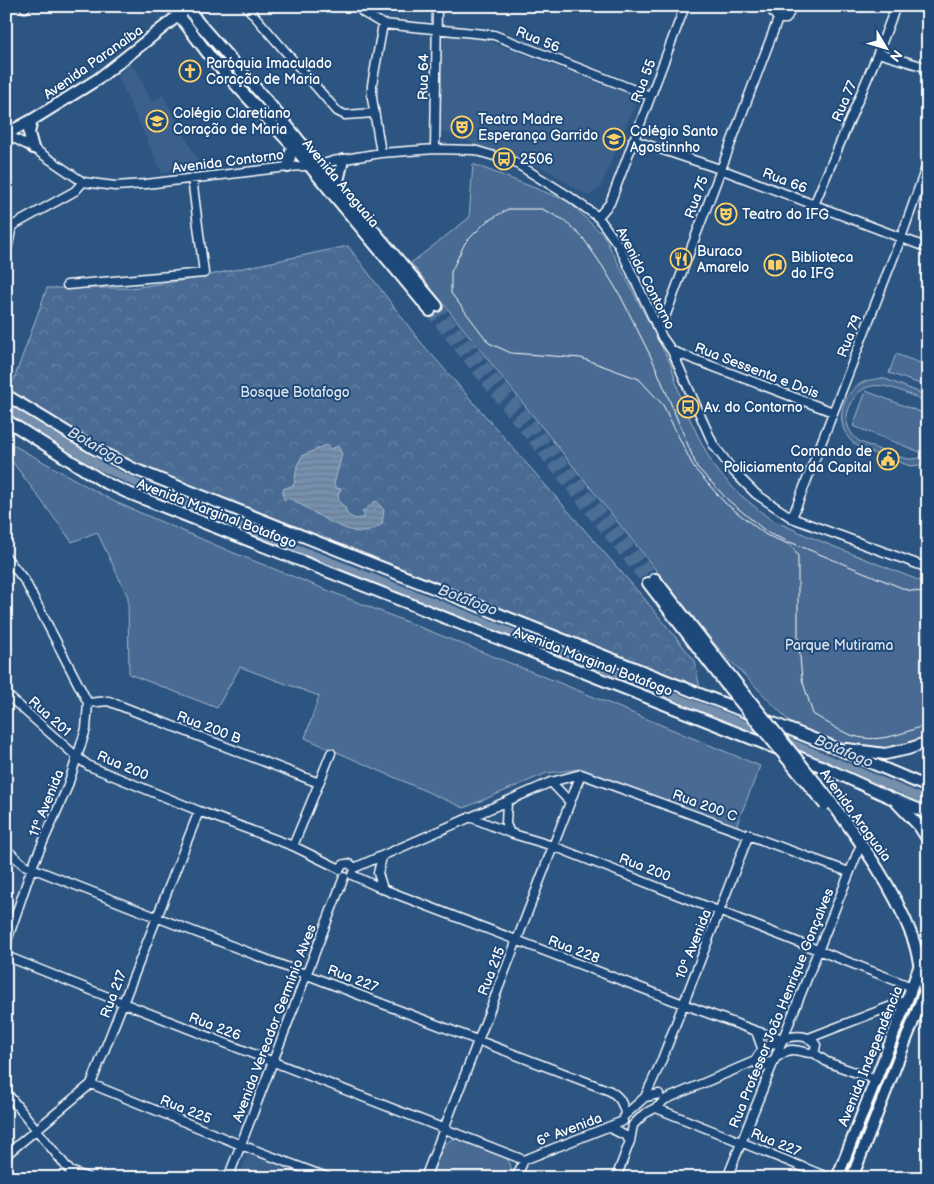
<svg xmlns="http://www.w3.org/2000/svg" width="934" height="1184" font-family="'Balsamiq Sans',sans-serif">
<defs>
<pattern id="forest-crowns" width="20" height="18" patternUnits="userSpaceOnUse" patternTransform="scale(1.25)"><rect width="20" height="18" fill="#486b92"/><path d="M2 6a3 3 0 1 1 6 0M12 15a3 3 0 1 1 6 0" fill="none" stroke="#6381a2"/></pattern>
<pattern id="water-rules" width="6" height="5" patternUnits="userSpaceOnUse" patternTransform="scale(1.25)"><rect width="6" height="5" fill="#748fad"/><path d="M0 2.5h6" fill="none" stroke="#66788b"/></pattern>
</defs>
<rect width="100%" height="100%" fill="#2c5582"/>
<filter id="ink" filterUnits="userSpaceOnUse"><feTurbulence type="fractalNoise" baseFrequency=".02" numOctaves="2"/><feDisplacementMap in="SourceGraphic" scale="10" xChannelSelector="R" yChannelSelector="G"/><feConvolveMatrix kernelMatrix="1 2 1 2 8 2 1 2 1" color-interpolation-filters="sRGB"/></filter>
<g filter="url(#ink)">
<path fill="#3b618b" d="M443,34L482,39L638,97L600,189L588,196L547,170L439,131Z
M131,65L138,73L152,102L163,95L199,163L162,173L117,75Z
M249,1151L319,1178H238Z"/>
<path fill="url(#forest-crowns)" stroke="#a4b5c8" d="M348,246L419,340L643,597L695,661L701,696L493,619L151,472L107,450L9,393L47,288H130L186,280Z"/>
<path fill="#486b92" stroke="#a4b5c8" d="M473,164L568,201L604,236L671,365L682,402L698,436L714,467L738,493L770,519L810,537L928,584V738L889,751L868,749L841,743L791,723L719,649L411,263L469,218Z
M896,354L928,366V371L923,385L889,373Z
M883,378L928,396V403C904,393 867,369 851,404C848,410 845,418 848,426C849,431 855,438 859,441C867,445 901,459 910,459C915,459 923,458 928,454V461L920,465L910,466C897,461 867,452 856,445C835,430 838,400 858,385C865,380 875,379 883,378Z
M866,391L928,415V446L925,454L853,426Z
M6,441L113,501L234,553L560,683L760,766L736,827L581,769L547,773L464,808L305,738L319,696L240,667L217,708L129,674L128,597L97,532L72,542L6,453Z
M453,1139H460L505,1157C512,1164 512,1169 510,1178H431C436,1166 440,1144 453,1139Z"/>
<path fill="url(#water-rules)" stroke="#acbcce" d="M326,445L331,449L338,446L342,454L334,484L336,488L341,489L338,494L339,502L345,507L346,513C353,519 356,520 365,517L362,511C369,509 370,504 376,501L384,510L382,524C376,528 371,531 364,532C345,534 310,510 293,500L288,498L285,500L283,496V489L294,485L297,466L302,456Z"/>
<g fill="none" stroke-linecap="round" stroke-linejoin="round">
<path stroke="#748fad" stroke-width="8" d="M6,408L104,468L164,496L764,732
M781,739L928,801"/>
<path stroke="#4c6e95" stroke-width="10" stroke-dasharray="10 5" stroke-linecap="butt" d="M437,306L655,579
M430,311L648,583"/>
<g stroke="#fff" stroke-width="11">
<path id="minor" d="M246,6L337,111L345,115L374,113
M357,6L364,13L383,24L494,35L650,96
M674,6L683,10
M770,6V8L778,19
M25,8L27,6
M778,19H786L793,6
M878,53L928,68
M6,134L33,148L83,182L115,186L146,184L288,167L320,165L333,161L381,153L435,149L474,150L514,162L570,197L598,217L619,246L662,337L672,351L713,444L734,472L756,494L792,518L928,568
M633,140L720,169L928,248
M435,149L437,6
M381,153L372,98V85L383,24
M814,205L878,53L896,6
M598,217L610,203L685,6
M6,228L12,226L75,191L83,182
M6,255L12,226
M67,285L204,273L192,178
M656,326L665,317L778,19
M672,351L833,412
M792,518L901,238L928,162
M6,557L25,581L88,703L86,729L77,757L89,766L199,811L293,846L340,869
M6,694L77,757L67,788L32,867L6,944
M88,703L108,701L319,783L293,846
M551,782L570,802
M319,783L331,753
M507,801L506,824L510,833
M470,817L510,833L553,846L912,987
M6,849L24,865L156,917L610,1091C620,1097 622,1102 625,1113
M382,857L378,873L383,889
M354,868L551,782L581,774L849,872
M340,869C343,862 350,862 354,868
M352,875L383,889L683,1004L756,1031L784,1039
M6,956L123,1003L524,1160
M756,1031L763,1051
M809,1038L907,1000
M814,1053L827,1062L876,1080
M755,1061L757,1064L763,1066C773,1062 780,1052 791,1050C799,1049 807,1054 814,1053
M91,1084L241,1145L329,1178
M6,1092L70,1171L73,1178
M645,1097L661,1062L749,834
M656,1108L830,1178
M624,1116L645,1097L659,1094
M633,1125L644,1114L659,1106L664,1100L755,1061C762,1043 803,1025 816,1045L814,1053
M608,1127L626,1136L630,1141
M6,1155L91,1084L199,811
M524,1160L623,1121
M70,1171L88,1178
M228,1178L344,877
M425,1178L581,774
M516,1178L524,1160
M616,1178L630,1141L633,1125
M727,1178L859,849"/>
</g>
<g stroke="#fff" stroke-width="14">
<path id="major" d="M172,6L212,59L298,152L430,311
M187,6L198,22L268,102L327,175L437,306
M32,120L29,133L33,148
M6,134L32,120L98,79L184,11
M288,167L292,146
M340,190L338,181L343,160
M6,395L93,448L134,469L836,748L928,787
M6,420L104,482L126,492L821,766L893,799L928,813
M655,579L733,679
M648,583L724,682
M847,749L885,754L908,749L928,742
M831,802C862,844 893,886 912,936C919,954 920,974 925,992
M896,802L919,826L928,840
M837,1178L907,1000L928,943
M852,1178L927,986"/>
</g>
<use href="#minor" stroke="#1f4a7a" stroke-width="8"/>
<use href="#major" stroke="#1f4a7a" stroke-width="10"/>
<path stroke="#fff" stroke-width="1" d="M928,593L907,590L768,533L728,500L697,467L654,363L621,297L603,267L583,238L564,220L542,209H508L486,222L465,243L451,272V293L489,343L511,353L581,358L639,379L663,405L694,468L725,503L766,535L791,545L798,556V635L802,679L813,714C825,721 836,729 848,734C876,745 901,734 928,724"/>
<g stroke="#fff" stroke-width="14" stroke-linecap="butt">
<path id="major-bridge" d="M733,679L829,799
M724,682L825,805"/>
</g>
<use href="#major-bridge" stroke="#1f4a7a" stroke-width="10"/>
</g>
</g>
<defs>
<g id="church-ring" transform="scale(1.125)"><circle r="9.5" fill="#1f4a7a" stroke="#ffd166" stroke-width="1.5"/><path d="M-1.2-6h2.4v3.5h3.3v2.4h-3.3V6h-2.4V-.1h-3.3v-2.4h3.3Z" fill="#ffd166"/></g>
<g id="school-ring" transform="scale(1.125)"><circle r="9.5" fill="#1f4a7a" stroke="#ffd166" stroke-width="1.5"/><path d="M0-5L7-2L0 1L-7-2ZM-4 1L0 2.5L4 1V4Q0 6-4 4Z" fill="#ffd166"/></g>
<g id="theatre-ring" transform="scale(1.125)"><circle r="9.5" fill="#1f4a7a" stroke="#ffd166" stroke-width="1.5"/><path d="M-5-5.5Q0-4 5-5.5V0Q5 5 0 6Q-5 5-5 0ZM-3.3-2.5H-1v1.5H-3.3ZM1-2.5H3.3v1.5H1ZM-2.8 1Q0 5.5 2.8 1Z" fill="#ffd166"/></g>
<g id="bus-ring" transform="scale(1.125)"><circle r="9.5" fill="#1f4a7a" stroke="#ffd166" stroke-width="1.5"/><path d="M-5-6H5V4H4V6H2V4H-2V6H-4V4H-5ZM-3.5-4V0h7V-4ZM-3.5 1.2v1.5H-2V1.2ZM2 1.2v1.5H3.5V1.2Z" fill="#ffd166"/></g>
<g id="restaurant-ring" transform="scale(1.125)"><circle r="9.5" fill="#1f4a7a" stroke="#ffd166" stroke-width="1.5"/><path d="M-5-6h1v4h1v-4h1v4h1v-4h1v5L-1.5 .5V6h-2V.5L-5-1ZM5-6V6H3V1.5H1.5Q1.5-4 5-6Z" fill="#ffd166"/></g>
<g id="library-ring" transform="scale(1.125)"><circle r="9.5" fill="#1f4a7a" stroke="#ffd166" stroke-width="1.5"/><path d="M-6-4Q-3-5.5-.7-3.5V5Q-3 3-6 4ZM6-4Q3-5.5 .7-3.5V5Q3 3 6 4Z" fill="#ffd166"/></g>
<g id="civic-ring" transform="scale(1.125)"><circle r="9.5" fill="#1f4a7a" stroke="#ffd166" stroke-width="1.5"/><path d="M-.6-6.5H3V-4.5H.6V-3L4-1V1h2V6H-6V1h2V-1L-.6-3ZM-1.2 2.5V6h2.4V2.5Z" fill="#ffd166"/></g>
</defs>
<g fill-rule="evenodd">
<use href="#church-ring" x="190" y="71"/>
<use href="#school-ring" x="157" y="121"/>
<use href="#theatre-ring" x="462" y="127"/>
<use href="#school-ring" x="614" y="139"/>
<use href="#bus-ring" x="504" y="159"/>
<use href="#theatre-ring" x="726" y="214"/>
<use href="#restaurant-ring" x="681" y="259"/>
<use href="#library-ring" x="775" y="265"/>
<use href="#bus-ring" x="688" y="407"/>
<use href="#civic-ring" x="888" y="459"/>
</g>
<g text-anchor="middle" stroke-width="4" stroke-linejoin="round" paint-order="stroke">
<g font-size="14" fill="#fff" stroke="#1f4a7a">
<text transform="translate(538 39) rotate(22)" y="5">Rua 56</text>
<text transform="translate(93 62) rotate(-35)" y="5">Avenida Paranaíba</text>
<text transform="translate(423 77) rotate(-89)" y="5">Rua 64</text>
<text transform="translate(643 81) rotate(-69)" y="5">Rua 55</text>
<text transform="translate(844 101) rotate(-67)" y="5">Rua 77</text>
<text transform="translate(228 161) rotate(-7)" y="5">Avenida Contorno</text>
<text transform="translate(785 180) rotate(21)" y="5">Rua 66</text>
<text transform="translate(341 183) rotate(50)" y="5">Avenida Araguaia</text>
<text transform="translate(696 197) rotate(-70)" y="5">Rua 75</text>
<text transform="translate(646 278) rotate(63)" y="5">Avenida Contorno</text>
<text transform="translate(849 336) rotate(-69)" y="5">Rua 79</text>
<text transform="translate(757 370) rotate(21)" y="5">Rua Sessenta e Dois</text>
<text transform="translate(217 513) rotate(21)" y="5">Avenida Marginal Botafogo</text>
<text transform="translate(593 661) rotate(21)" y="5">Avenida Marginal Botafogo</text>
<text transform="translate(50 716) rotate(42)" y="5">Rua 201</text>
<text transform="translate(209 727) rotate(21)" y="5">Rua 200 B</text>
<text transform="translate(123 765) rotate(23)" y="5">Rua 200</text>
<text transform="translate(46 803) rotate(-68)" y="5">11ª Avenida</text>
<text transform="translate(705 805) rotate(20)" y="5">Rua 200 C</text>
<text transform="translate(856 815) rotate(54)" y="5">Avenida Araguaia</text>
<text transform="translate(645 867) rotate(21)" y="5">Rua 200</text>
<text transform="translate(693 944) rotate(-68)" y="5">10ª Avenida</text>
<text transform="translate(574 949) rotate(21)" y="5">Rua 228</text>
<text transform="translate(491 971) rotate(-69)" y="5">Rua 215</text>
<text transform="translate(353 978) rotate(21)" y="5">Rua 227</text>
<text transform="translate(113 994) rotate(-69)" y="5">Rua 217</text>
<text transform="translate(781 1008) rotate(-68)" y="5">Rua Professor João Henrique Gonçalves</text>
<text transform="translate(274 1023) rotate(-69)" y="5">Avenida Vereador Germínio Alves</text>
<text transform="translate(215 1026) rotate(21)" y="5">Rua 226</text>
<text transform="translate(870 1056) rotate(-68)" y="5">Avenida Independência</text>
<text transform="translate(186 1109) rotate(22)" y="5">Rua 225</text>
<text transform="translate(569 1129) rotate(-21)" y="5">6ª Avenida</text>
<text transform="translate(776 1142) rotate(22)" y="5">Rua 227</text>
</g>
<g font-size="14" fill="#fff" stroke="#1f4a7a" text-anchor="start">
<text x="206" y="68">Paróquia Imaculado<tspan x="206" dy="16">Coração de Maria</tspan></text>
<text x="173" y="118">Colégio Claretiano<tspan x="173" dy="16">Coração de Maria</tspan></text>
<text x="478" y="124">Teatro Madre<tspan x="478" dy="16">Esperança Garrido</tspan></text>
<text x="630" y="136">Colégio Santo<tspan x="630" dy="16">Agostinnho</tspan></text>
<text x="520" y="164">2506</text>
<text x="742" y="219">Teatro do IFG</text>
<text x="697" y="256">Buraco<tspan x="697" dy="16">Amarelo</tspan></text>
<text x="791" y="262">Biblioteca<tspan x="791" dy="16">do IFG</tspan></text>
<text x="704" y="412">Av. do Contorno</text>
<text x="872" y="456" text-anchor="end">Comando de<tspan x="872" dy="16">Policiamento da Capital</tspan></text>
</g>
<g font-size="14" fill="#dae1e9" stroke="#1f4a7a">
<text x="295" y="397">Bosque Botafogo</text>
<text x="839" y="650">Parque Mutirama</text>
</g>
<g font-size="15" font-style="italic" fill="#d5dde6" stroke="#1f4a7a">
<text transform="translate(96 446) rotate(30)" y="5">Botafogo</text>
<text transform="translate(468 600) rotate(21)" y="5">Botafogo</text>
<text transform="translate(844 751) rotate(23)" y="5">Botafogo</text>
</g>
</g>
<rect width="934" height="1184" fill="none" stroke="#1f4a7a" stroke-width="25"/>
<rect x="12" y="12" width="909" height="1159" fill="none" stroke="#fff" stroke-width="2" filter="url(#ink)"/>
<g transform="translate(886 48) rotate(128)" stroke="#1f4a7a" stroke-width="4" paint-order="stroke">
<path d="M0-4L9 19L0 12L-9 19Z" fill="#ffffff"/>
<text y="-8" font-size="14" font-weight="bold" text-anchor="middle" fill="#ffffff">N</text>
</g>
</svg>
